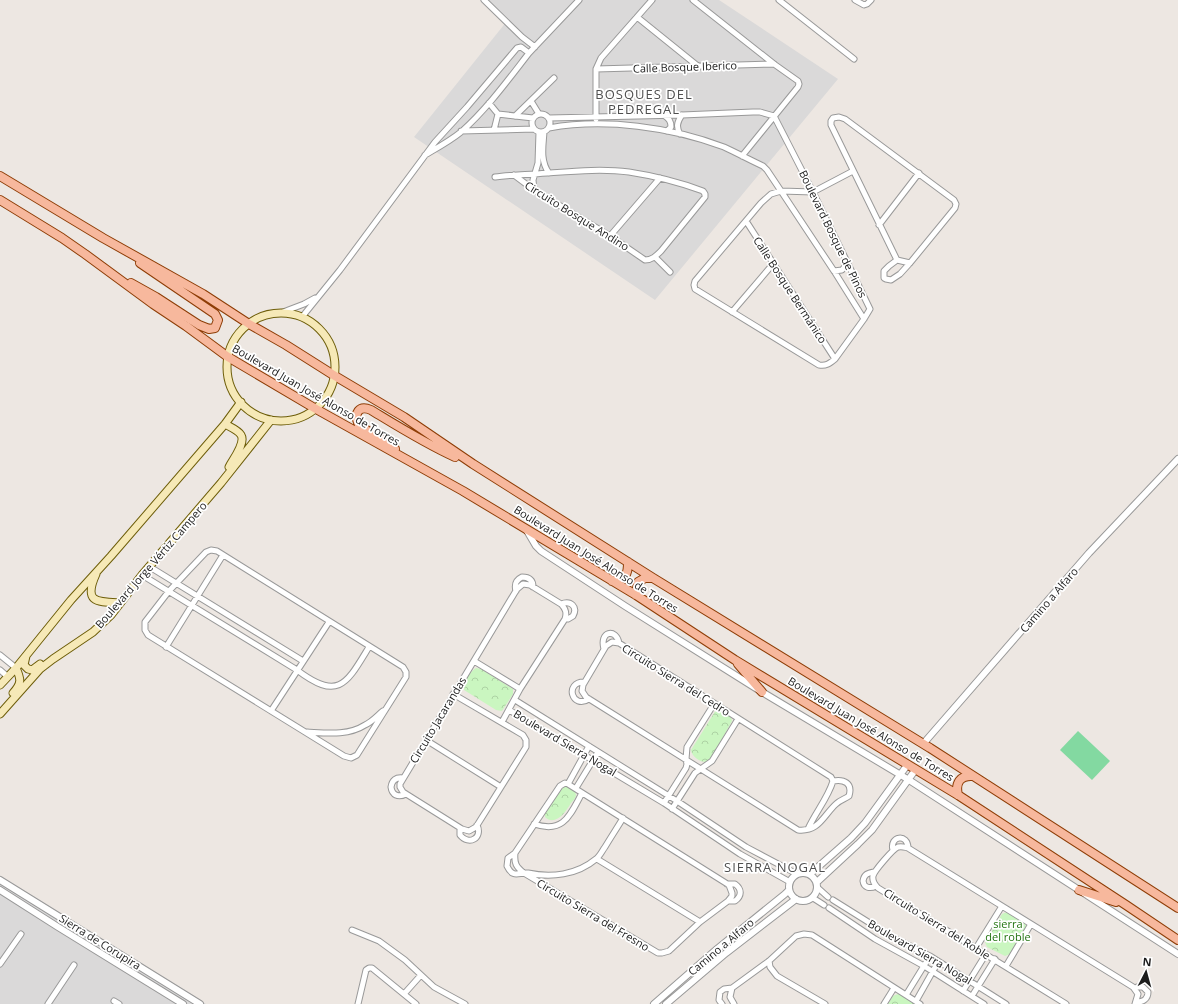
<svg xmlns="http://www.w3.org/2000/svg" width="1178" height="1004" font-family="'Open Sans',sans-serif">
<defs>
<pattern id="park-crowns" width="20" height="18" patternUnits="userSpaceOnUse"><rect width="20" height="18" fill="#caf6c0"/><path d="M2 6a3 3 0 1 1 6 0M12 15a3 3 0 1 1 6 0" fill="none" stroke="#add2a4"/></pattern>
</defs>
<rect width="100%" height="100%" fill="#ede7e2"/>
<path fill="#dad9d9" d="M484,0H719L838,79L655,300L414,137L507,21Z
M0,876L206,1004H0Z"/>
<path fill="url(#park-crowns)" d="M476,668L481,669L513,689V694L502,711L496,710L464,690C462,683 470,672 476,668Z
M716,710C722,709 732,715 732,721L712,757L708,762C701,763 692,757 691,750Z
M565,786C569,787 576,790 576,795C576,798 573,801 571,803C566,812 555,827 545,817V813L560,789Z
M1007,912L1025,923L1026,927L1010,954L1005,956L987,947L985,942L1002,914Z
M898,994H901L915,1004H888L893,996Z"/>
<path fill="#83d9a1" d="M1078,731L1110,761L1092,780L1060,750Z"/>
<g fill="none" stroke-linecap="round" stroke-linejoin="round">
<g stroke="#999" stroke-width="7">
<path id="minor" d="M484,0L522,37L535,47
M693,0L774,64L798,81L799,84L798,87L742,156
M779,0L854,59
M855,0L864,5L867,4L871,0
M637,17L699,67
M529,53L579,0
M596,69L774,64
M531,101L539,114
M489,103L498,114L533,118
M532 123a9 9 0 1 1 18 0a9 9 0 1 1-18 0Z
M515,116L554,78
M665,116C669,119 671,121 671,127L667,131
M549,118L682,115L753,112H760L774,116L813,192L870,309L864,319L835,359C829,364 826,366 819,365L695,289L694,285L695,281L761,203L771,194L781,191L813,192L853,171
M596,119V69L601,58L652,0
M549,128C605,118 671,127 724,147C737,153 750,160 763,166L767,170L781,191L834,271L864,319
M494,130L498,114
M461,131L534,129
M544,132C543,146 540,161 549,173
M680,134C676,127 677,122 682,115
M495,177C508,175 521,175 534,174C566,172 598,168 629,172C655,176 679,182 703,191L705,194V197L661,251C656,256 652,260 645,260L610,236L534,190L514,175
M534,190L533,180L538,163L539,132
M746,221L835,359
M879,225L919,173
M610,236L660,178
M655,257L670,272
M897,260L889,266L884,271V278L886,279L891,280L900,274L910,263L955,208L956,204L954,200L845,119L839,117L833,118L831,121V125L897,260L910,263
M834,271L842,270L847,264
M283,312L304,304L315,298
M732,312L773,264
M302,317L340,270L435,142L467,107L517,48L521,47L529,53C508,80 487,109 461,132C450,141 437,148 425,155
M211,550L217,551L403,667L406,672V677L357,755L351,758L344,756L148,635L145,630V622L169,591L206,552Z
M150,567L303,661
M142,575L297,670C339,702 347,683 369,647
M516,591C514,584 516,580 522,577C529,577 533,580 533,587
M561,604C571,600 578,607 573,616L568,619H565
M166,647L223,555
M604,649C599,631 616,628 619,643
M0,655L16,668
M474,661L520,689
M0,670L8,677
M584,682C564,682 572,710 589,699
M453,694L523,735L526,740V747L476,827L469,831L462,829L403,792L400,787V784L517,589L523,584L530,585L561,604C566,609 567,613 565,619L520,689L502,722
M515,700L677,801L746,847L797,874
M509,710L664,803L740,854L790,882
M271,711L329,622
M307,732C326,733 348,736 365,725C372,722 377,716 383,711
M426,740L501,787
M403,778C396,777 392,780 391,787C392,795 398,798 406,794
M565,783L568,784L729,885L732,893V896L728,901L700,922L669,951L662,953H658L524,873C516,867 514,863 515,853L560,786Z
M568,784L589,746
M576,788L598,752
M664,803L686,768L687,764L686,759L687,747L714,704
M672,809L695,773L712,761L738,719
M534,824C564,834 570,815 582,793
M460,828V835C469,846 483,838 477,825
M808,829C815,813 828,798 833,781L831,777L619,643L612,642L606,646L583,685L582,691L586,697L798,830C819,832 823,816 836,804C840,800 845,799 849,796C853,783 844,779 833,781
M893,850C889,836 908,833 908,848
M515,853L508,858L507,866C513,879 519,872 528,873C551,878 577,875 596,859C600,856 602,851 605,847C611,837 617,828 623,818
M597,859L700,922
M874,872C868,873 864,874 863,881C864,888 870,889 876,886
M727,884H735C742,889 742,896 735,901H728
M818,888L828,897
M813,898L824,905
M833,900L889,935L930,956L1006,1004
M829,908L875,939L924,966L984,1004
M352,930L379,941L405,960L434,987L465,1004
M976,948L1002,906
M769,961L770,967L777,976L825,1004
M0,964L21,934
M1006,966L1031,924
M1135,989L1137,987H1143L1148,992C1148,999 1143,1002 1137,1002
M963,991L986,954
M404,994L421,975
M906,995L930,956
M972,996L995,959
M114,1001L119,1004
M916,1001L938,962
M48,1004L74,965
M358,1004L366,970L369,968H372L416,1004
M722,1004L719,1000L720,992L724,989L732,988
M734,1004L730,997L732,988L769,961L796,936L804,934L812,935L920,1004
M884,1004L894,988
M1066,1004L878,888C875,885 872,881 873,876C874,871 893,849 898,847C902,846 904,847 908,848L1133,987L1138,994L1135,1004"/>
</g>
<g stroke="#999" stroke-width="8">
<path id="tertiary" d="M526,529L536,546L541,551L625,606L762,692L909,780L1178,954
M923,744L1089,553L1178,459
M789 887a14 14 0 1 1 28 0a14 14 0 1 1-28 0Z
M810,874L851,838L865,823L908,764
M0,880L200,1004
M817,882L858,844L872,830L916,769
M0,890L58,927L183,1004
M654,1004L717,949L785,894L789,890
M666,1004L726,953L796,899"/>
</g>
<g stroke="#6d5d09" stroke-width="9">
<path id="secondary" d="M227 367a54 54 0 1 1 108 0a54 54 0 1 1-108 0Z
M225,424C230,427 238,430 241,435C246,443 233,459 229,467
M96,574C83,603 97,602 120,603
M26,656L24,665L28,669L32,670L40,664
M0,685L16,668L71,600L111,556L225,424L241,402
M13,693C22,683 21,679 16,668
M0,714L40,669L53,659L93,632L111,615L142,575L221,483L271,420"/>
</g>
<g stroke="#8e3d06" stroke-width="10">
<path id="primary" d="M0,176L103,238L203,294L249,324L286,345L335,376L404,417L473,464L653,578L930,748L1178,908
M0,200L62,238L85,254L153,304L186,326L228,357L316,409L463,491L636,595L735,660L958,795L1126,905L1178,940
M131,283L156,297L199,325L209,329L215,328L218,320L215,314L140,263
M395,449L359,425C353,413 359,405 371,410C399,427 426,444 455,457
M612,581C626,578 628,576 628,562
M636,595L638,582L645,578H653
M738,664L762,692
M958,795C955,783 960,775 973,776
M1079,890L1116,902"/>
</g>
<use href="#minor" stroke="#fff" stroke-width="5"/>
<use href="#tertiary" stroke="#fff" stroke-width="6"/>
<use href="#secondary" stroke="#f6e9b7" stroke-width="7"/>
<use href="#primary" stroke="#f7b89d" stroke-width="8"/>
</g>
<g text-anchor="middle" stroke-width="3.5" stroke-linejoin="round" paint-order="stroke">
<g font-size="11" fill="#1c1c1c" stroke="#fff">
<text transform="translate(685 67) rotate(-2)" y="4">Calle Bosque Iberico</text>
<text transform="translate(577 216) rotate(32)" y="4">Circuito Bosque Andino</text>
<text transform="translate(833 234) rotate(64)" y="4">Boulevard Bosque de Pinos</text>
<text transform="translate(790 290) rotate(57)" y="4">Calle Bosque Bermánico</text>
<text transform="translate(316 395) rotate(30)" y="4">Boulevard Juan José Alonso de Torres</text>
<text transform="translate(596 559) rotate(32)" y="4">Boulevard Juan José Alonso de Torres</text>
<text transform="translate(151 565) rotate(-49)" y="4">Boulevard Jorge Vértiz Campero</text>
<text transform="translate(1049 600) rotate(-49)" y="4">Camino a Alfaro</text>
<text transform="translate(676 680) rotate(32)" y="4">Circuito Sierra del Cedro</text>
<text transform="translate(438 720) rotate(-59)" y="4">Circuito Jacarandas</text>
<text transform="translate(871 729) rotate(31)" y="4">Boulevard Juan José Alonso de Torres</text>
<text transform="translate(565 743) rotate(31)" y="4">Boulevard Sierra Nogal</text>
<text transform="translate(593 915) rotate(31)" y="4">Circuito Sierra del Fresno</text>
<text transform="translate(937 924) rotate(32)" y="4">Circuito Sierra del Roble</text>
<text transform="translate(100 942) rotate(32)" y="4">Sierra de Corupira</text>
<text transform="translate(721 947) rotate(-40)" y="4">Camino a Alfaro</text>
<text transform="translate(920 952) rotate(30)" y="4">Boulevard Sierra Nogal</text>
</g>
<g font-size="11" fill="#227410" stroke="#fff">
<text x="1008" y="928">sierra<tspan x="1008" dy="13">del roble</tspan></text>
</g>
<g font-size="13" letter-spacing="1" fill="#4f4f4f" stroke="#fff">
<text x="644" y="99">BOSQUES DEL<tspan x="644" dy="15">PEDREGAL</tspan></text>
<text x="775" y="872">SIERRA NOGAL</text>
</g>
</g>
<g transform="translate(1146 972) rotate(6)" stroke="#ffffff" stroke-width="3" paint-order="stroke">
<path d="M0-3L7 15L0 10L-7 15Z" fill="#1c1c1c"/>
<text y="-6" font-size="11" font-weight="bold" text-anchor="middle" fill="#1c1c1c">N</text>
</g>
</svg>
